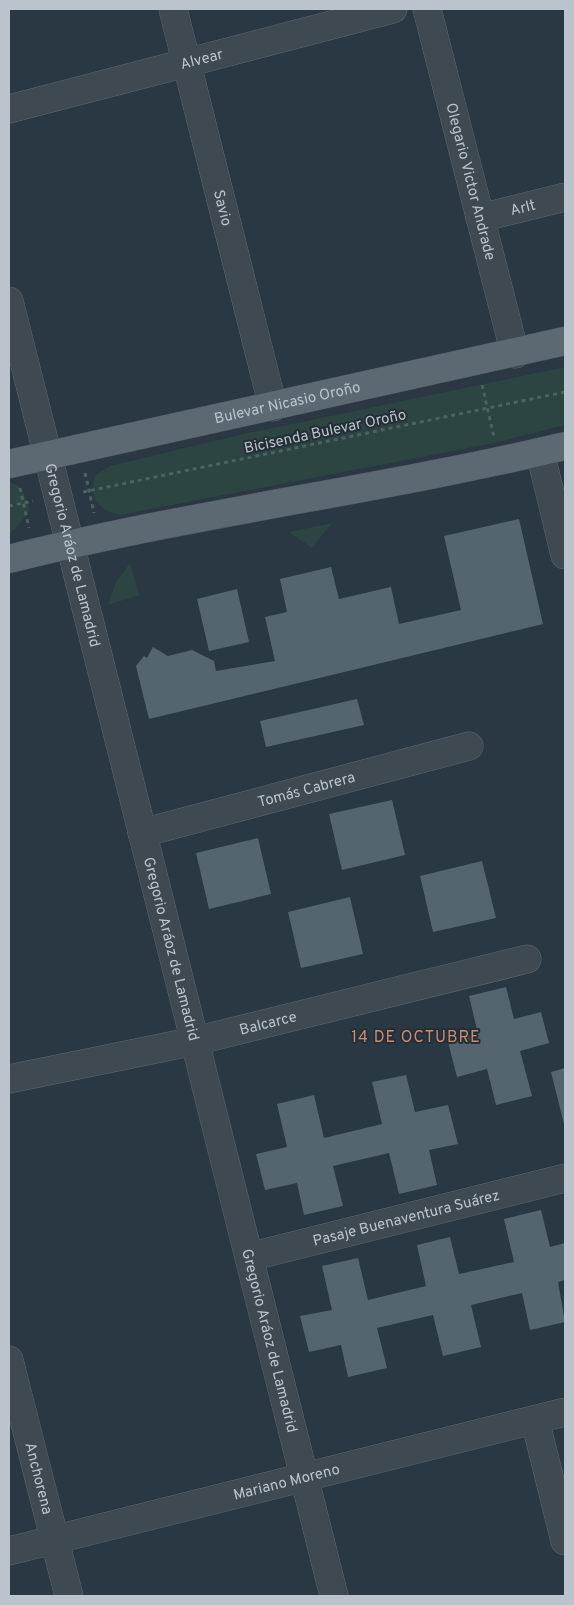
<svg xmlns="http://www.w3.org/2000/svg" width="574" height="1605" font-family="Overpass,sans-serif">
<rect width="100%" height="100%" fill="#293842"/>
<path fill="#2c4543" d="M565,367V425L494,443L120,515C97,510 88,497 96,475L110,466L235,436Z
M9,482C23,486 27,497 29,511L19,525L9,534Z
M332,523L312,548L289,532Z
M130,563L139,595L108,605L116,582Z"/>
<path fill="#55656f" d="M519,519L543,624L149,719L136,666L144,656L147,658L153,647L168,656L192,650L214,661L216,671L275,661L265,617L287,612L280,579L331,567L339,599L391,587L399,624L461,610L444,536Z
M237,589L249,642L209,651L197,599Z
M357,699L364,725L266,747L260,721Z
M392,800L405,855L342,870L329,814Z
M258,838L271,894L209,909L196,853Z
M482,861L496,918L433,932L420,876Z
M350,897L363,954L301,968L288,912Z
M506,987L514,1019L541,1012L549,1043L520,1051L532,1096L496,1105L487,1069L457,1077L448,1042L478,1034L469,996Z
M565,1068V1128L551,1072Z
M406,1075L415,1112L448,1105L458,1144L429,1150L437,1185L399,1194L389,1153L333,1166L343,1206L304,1215L297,1183L265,1190L256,1154L287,1147L277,1104L314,1095L324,1138L382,1124L372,1082Z
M541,1210L550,1247L565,1243V1280L558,1282L565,1322L530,1330L522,1293L471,1305L481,1347L443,1356L433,1315L377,1328L387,1368L348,1377L341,1345L309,1352L300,1316L332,1310L322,1266L358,1258L368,1300L426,1286L417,1245L450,1237L459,1274L514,1262L504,1219Z"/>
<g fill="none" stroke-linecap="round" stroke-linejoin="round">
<g stroke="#5c676f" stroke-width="29">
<g id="minor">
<path id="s1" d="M173,9L273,407"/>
<path id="s2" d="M427,9L515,354"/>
<path id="s3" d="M9,109L393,9"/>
<path id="s4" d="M480,218L565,197"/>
<path id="s5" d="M9,301L334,1596"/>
<path d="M540,452L565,555"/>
<path id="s6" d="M142,833L469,746"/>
<path id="s7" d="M9,1079L195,1041L527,959"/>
<path id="s8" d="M249,1257L565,1178"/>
<path id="s9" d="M9,1360L69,1596"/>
<path d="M535,1420L565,1541"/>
<path id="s10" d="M9,1551L565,1412"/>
</g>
</g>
<g stroke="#4a555e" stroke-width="29">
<g id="major">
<path id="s11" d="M9,464L565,341"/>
<path d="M9,559C192,513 381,490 565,446"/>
</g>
</g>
<path stroke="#4c6160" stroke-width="3" stroke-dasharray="4 4" stroke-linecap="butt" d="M482,385L494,437
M85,473L94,513
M20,488L29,528
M83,492L565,392
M9,506L33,501"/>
<use href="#minor" stroke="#3e4952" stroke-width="28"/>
<use href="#major" stroke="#5c6972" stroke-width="28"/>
</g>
<g text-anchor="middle" stroke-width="4" stroke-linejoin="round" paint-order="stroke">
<g font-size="15" fill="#bbc4cc" stroke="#222f37">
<text dy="5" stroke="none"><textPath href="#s3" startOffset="199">Alvear</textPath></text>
<text dy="5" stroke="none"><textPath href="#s2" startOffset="178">Olegario Victor Andrade</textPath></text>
<text dy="5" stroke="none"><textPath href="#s1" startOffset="205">Savio</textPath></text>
<text dy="5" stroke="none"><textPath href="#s4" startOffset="44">Arlt</textPath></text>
<text dy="5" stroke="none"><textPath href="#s11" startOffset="285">Bulevar Nicasio Oroño</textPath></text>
<text transform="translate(325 431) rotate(-12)" y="5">Bicisenda Bulevar Oroño</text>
<text dy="5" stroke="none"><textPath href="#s5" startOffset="262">Gregorio Aráoz de Lamadrid</textPath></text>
<text dy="5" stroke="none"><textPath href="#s6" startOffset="170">Tomás Cabrera</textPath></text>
<text dy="5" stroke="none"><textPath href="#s5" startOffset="668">Gregorio Aráoz de Lamadrid</textPath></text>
<text dy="5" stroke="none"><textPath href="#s7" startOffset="265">Balcarce</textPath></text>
<text dy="5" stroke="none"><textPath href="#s8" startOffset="162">Pasaje Buenaventura Suárez</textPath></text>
<text dy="5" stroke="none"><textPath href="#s5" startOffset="1072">Gregorio Aráoz de Lamadrid</textPath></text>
<text dy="5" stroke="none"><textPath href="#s9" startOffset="122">Anchorena</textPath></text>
<text dy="5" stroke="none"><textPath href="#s10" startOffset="286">Mariano Moreno</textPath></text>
</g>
<g font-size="16" letter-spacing="1" fill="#d08b72" stroke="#222f37">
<text x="416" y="1042">14 DE OCTUBRE</text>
</g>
</g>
<rect width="574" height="1605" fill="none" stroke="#bbc4cc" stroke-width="20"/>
</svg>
